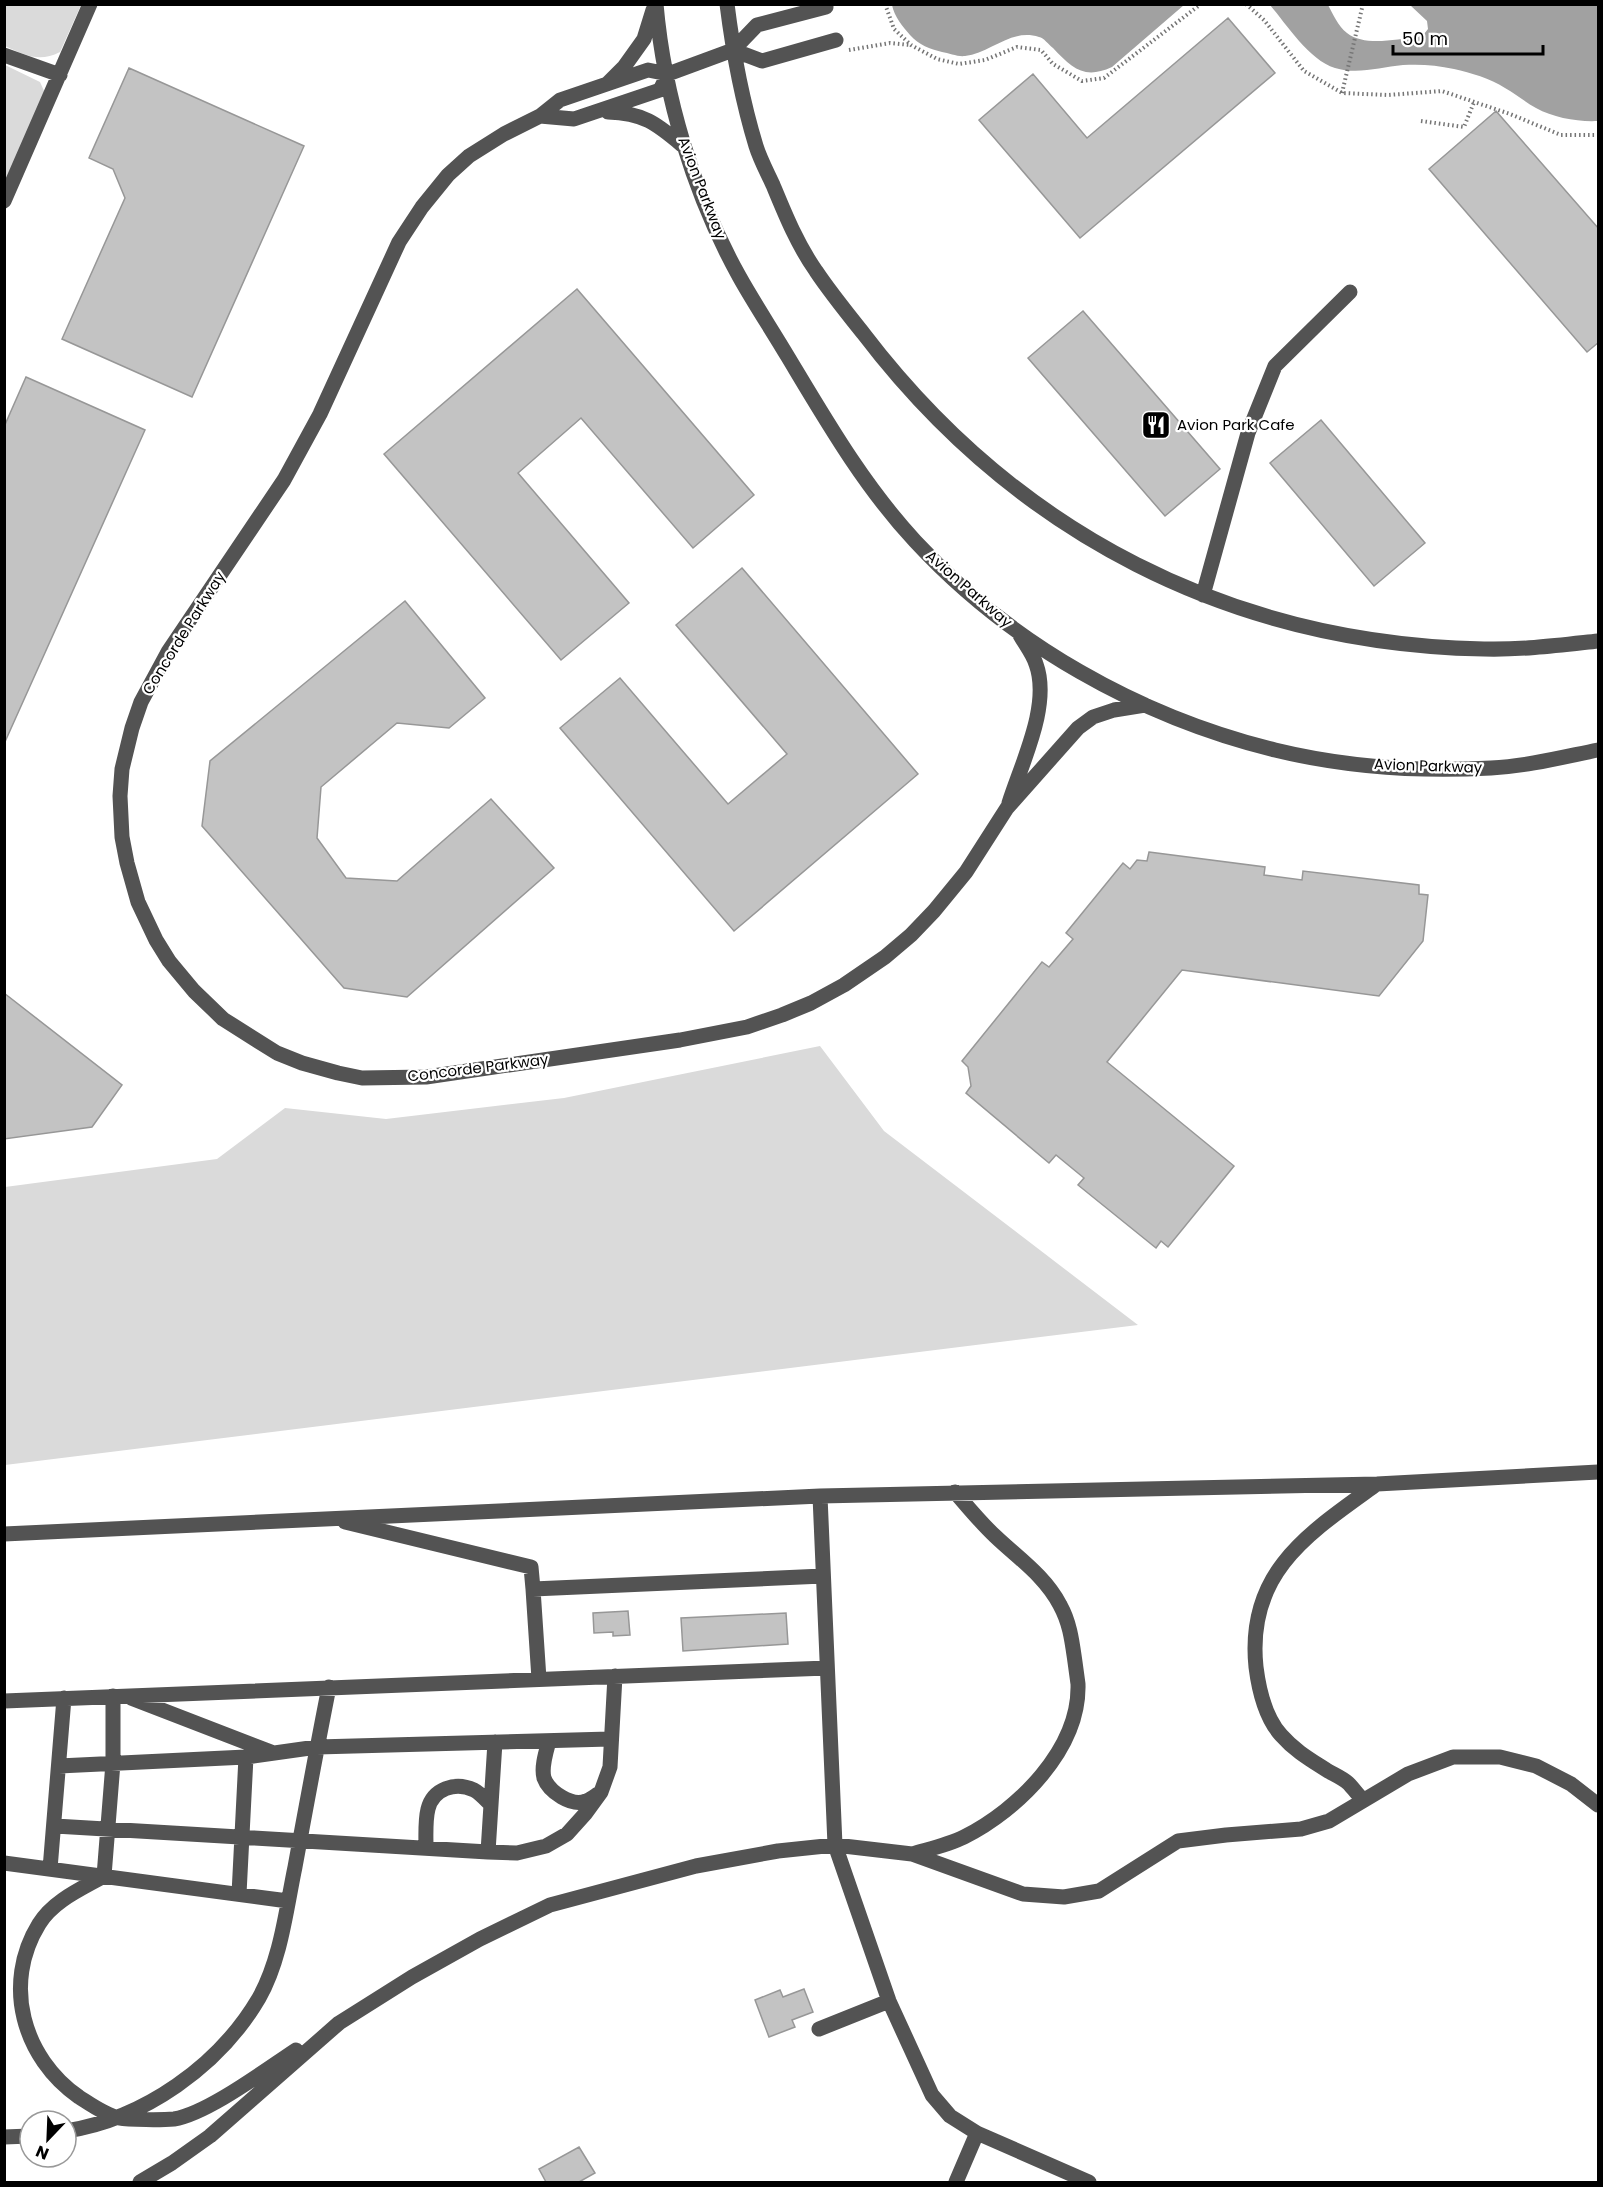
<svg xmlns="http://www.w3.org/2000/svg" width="1603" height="2187" font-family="Poppins,sans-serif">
<rect width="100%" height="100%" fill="#fff"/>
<path fill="#dadada" d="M4,5H81L60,52C39,63 25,55 5,46Z
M5,65L40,82L45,93L5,184Z
M820,1046L884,1131L1138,1325L5,1465V1187L217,1159L285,1108L386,1119L564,1098Z"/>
<path fill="#a1a1a1" d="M892,5V4L1184,5L1112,67C1084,80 1072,68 1053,48C1048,44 1044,38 1039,37C1011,28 991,53 965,56C958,57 949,53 942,52C930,49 919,45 910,35C903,27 894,16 892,5Z
M1270,5H1328C1333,14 1338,26 1347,33C1365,47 1396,39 1418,37L1424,34L1428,29L1427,21L1410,5H1598V121C1578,122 1554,118 1536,108C1525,102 1516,94 1505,88C1490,78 1471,73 1454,69C1437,65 1420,64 1403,65C1380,67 1358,75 1335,68C1309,60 1287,25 1270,5Z"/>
<path fill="#c3c3c3" stroke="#979797" stroke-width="1.5" d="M1228,18L1275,73L1080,238L979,120L1033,74L1087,138Z
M129,68L304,146L192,397L62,339L125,198L113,169L89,158Z
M1496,111L1599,229V342L1587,352L1429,169Z
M577,289L754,495L693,548L581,418L518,473L629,603L561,660L384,454Z
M1083,311L1220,469L1165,516L1028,358Z
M26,377L145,430L4,744V427Z
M1321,420L1425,543L1374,586L1270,463Z
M742,568L918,774L734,931L560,728L620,678L728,804L787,754L676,625Z
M405,601L485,698L449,728L397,723L321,787L317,838L346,878L397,881L491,799L554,868L407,997L344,988L202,826L210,761Z
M1149,852L1265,867L1264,875L1302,880L1303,871L1419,885V894L1428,895L1423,941L1379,996L1182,970L1107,1062L1234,1166L1168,1247L1161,1241L1156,1248L1078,1185L1084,1178L1056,1155L1049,1163L966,1093L971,1086L968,1067L962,1061L1042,962L1049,967L1073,939L1066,933L1123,863L1130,869L1137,860L1147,861Z
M4,993L122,1085L92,1127L4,1139Z
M628,1611L630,1635L613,1636V1632L594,1633L593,1613Z
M786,1613L788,1644L683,1651L681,1618Z
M804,1989L813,2012L792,2020L795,2027L769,2037L755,2000L780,1990L783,1997Z
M579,2147L595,2173L579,2182H546L539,2169Z"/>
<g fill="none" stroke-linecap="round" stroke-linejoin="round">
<path stroke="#757575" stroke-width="4" stroke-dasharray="1.5 3" stroke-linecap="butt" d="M885,4L894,29L911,45L937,59L959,64L985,60L1017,47L1041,50L1053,64L1082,81L1104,78L1201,4
M1246,4L1264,20L1304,71L1342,93L1388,95L1442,91L1510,114L1561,135H1598
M849,50L890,43L910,45
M1342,93L1363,4
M1421,121L1464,127L1474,102"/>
<path stroke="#535353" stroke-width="15" d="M656,4C664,96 694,195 739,276C754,303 772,330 788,357C827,422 864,486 915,541C1010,644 1140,717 1275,750C1345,767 1420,772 1491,768C1528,766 1563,757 1598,750
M727,4C733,52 742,100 756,146C760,159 767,172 773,185C785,214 797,244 816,271C830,292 847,313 863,333C1016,534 1232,644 1484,649C1523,650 1561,645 1598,641
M826,7L757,25L733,50L668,74L648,70L560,100L540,116L504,134L469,156L448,175L422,207L399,242L320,414L284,480L168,652L141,702L132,728L122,769L120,796L122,837L127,863L138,902L156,940L169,961L194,991L223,1019L277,1053L302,1063L338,1073L362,1078L426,1077L680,1040L747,1027L782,1015L811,1003L844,985L885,957L911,935L934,911L966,872L1007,808L1078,728L1093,717L1114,710L1145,705
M733,50L762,61L836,40
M4,55L60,75
M608,83L624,67L644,39L653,10
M608,112C643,113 656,123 682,145
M540,116L574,119L660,90L668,74
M4,201L90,4
M1203,595L1248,433L1275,366L1350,292
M1009,803C1022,762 1051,705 1036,664C1033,654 1025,644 1020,635
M820,1496L835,1845L889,2001L932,2095L950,2116L977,2133L1089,2182
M345,1522L531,1567L533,1589
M4,1534L820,1496L1377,1484L1598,1472
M539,1679L533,1589L823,1576
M113,1696V1763L104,1876C81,1889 53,1901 39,1924C2,1984 23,2058 79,2097C90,2104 105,2115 119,2118C129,2120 163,2120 174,2119C207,2114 267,2069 296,2050
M131,1698L271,1752
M4,1701L827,1668
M549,1741C546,1752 541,1767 544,1778C549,1792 572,1807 586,1801C590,1800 595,1796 598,1794
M59,1766L246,1757L317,1747L610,1739
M1363,1800C1358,1795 1353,1788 1348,1783C1342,1778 1335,1775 1328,1771C1311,1760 1295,1751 1281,1735C1265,1717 1259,1691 1256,1667C1246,1572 1309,1533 1377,1484
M55,1826L488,1852L517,1853L546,1846L567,1834L585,1814L601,1792L610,1767L615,1676
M426,1848C426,1835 425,1821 428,1809C433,1789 455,1781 474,1790C480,1793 486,1800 491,1805
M488,1852L495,1742
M912,1854C929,1849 948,1845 964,1837C1018,1810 1080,1749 1078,1684C1077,1677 1076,1669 1075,1662C1072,1641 1070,1623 1060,1605C1045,1576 1018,1558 995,1536C981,1523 968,1507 955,1492
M4,1863L288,1901
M50,1869L64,1698
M239,1894L246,1757
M819,2029L889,2001
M66,2131C144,2119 219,2066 259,1998C281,1959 286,1910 295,1867C306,1807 317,1747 329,1687
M4,2137L30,2136
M140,2182L172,2163L210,2136L339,2023L412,1977L480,1939L550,1905L696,1866L778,1851L835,1845L912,1854L1023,1894L1064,1897L1099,1891L1178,1841L1226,1835L1301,1829L1329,1821L1408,1774L1453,1757H1500L1536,1766L1571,1784L1598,1805
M956,2182L977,2133"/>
</g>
<defs>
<g id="restaurant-square" transform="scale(1.5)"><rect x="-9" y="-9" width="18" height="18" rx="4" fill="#000" stroke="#fff"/><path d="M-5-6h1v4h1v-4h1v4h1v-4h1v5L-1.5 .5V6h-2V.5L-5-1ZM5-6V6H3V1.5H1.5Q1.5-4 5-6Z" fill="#fff"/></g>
</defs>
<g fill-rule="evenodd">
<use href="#restaurant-square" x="1156" y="425"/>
</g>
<g text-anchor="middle" stroke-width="4.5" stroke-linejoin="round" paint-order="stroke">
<g font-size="15" fill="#000" stroke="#fff">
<text transform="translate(702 188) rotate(69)" y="5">Avion Parkway</text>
<text transform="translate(969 589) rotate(41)" y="5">Avion Parkway</text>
<text transform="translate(184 633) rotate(-58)" y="5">Concorde Parkway</text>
<text transform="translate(1428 766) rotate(2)" y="5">Avion Parkway</text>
<text transform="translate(478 1068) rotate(-7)" y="5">Concorde Parkway</text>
</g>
<g font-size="15" fill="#000" stroke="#fff" text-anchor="start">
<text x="1177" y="430">Avion Park Cafe</text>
</g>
</g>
<rect width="1603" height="2187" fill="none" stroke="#000000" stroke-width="12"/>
<g transform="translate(48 2139) rotate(203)"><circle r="28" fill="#ffffff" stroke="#999999" stroke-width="1.5"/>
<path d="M0-4.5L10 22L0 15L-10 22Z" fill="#000000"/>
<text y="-9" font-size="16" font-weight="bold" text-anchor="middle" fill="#000000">N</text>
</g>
<path d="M1393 45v9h150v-9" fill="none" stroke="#000000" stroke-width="3"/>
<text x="1402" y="45" font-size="18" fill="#000000" stroke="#ffffff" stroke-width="4.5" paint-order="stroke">50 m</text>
</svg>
